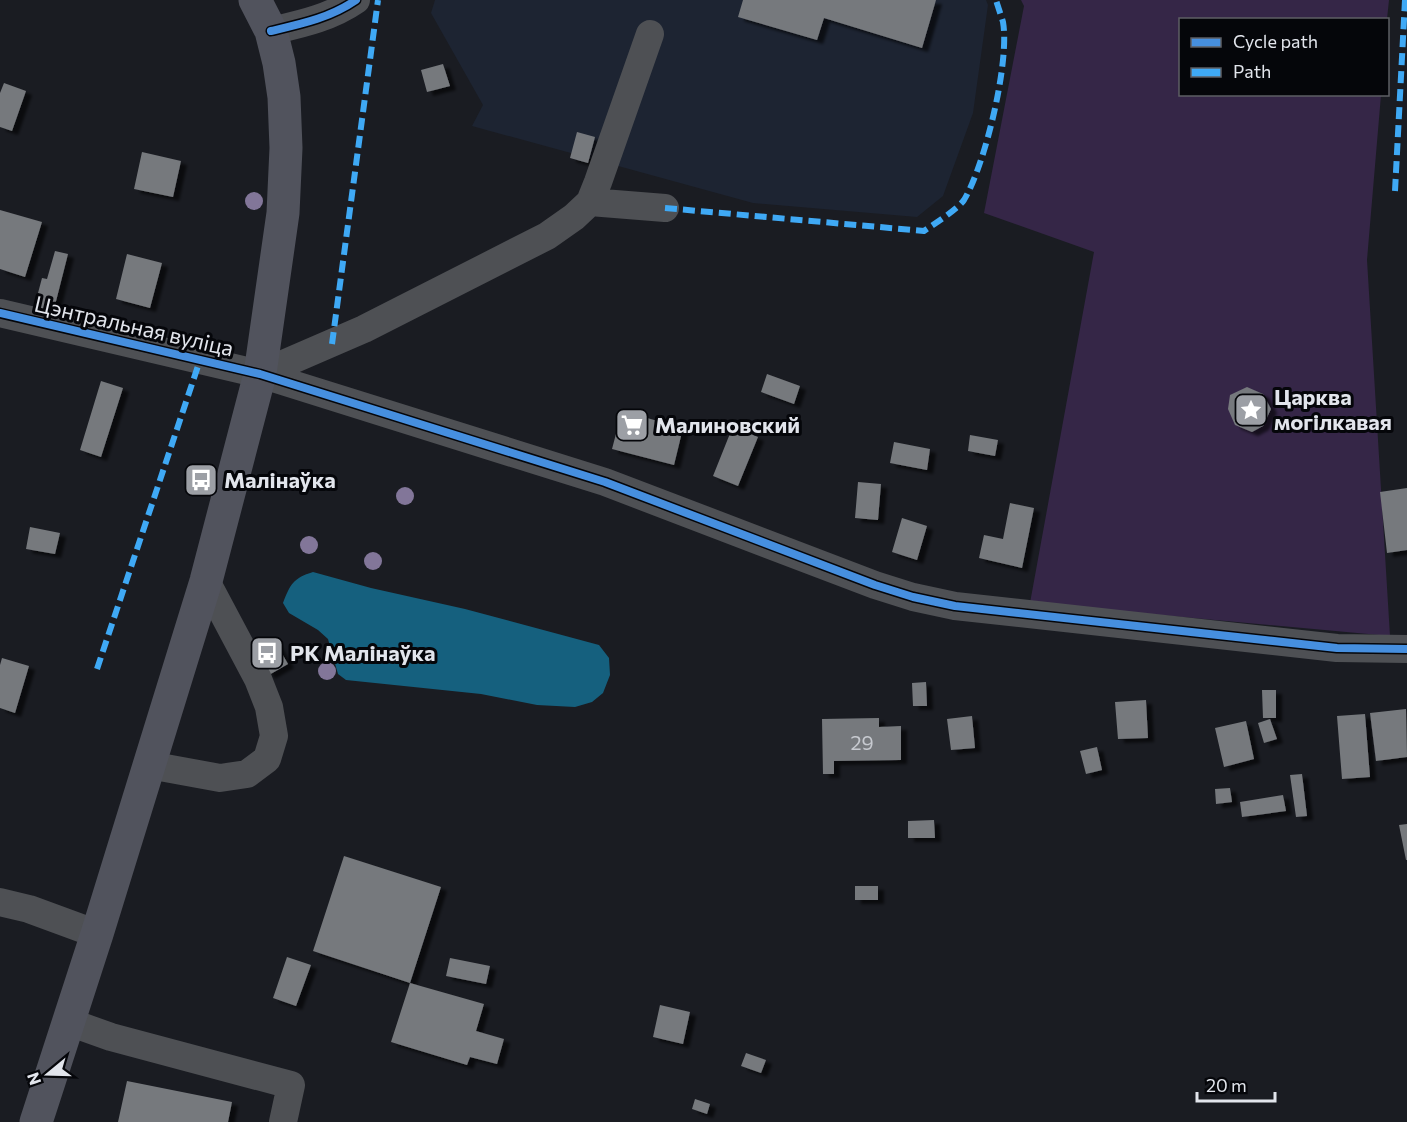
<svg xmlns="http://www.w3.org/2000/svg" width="1407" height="1122" font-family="Commissioner,sans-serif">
<defs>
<filter id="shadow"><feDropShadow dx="6" dy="4" stdDeviation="1.5" flood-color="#0009"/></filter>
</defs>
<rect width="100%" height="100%" fill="#1a1c22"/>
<path fill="#1d2432" d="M435,0H986L988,5L973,113L943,196L917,217L753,203L472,126L483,105L431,13Z"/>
<path fill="#352647" d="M1021,0H1389L1387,19L1180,20V94L1381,95L1367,260L1390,636L1030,603L1094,252L984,213L1024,6Z"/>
<path fill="#15607e" d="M313,572L371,588L465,609L599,645L609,658L610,675L603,693L592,702L575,707L537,705L481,694L346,680L338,674L328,639L318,630L289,613L283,603C290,585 293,578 313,572Z"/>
<path fill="#76797d" filter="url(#shadow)" d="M743,0H936L922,48L824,18L817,40L738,17Z
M443,64L450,86L427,92L421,70Z
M4,83L26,91L12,131L0,127V93Z
M577,132L595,137L588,163L570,158Z
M142,152L181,161L173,197L134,189Z
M0,210L42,222L25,277L0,269Z
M55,251L68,254L53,313L34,308L42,278L47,279Z
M127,254L162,263L150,308L116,299Z
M767,374L800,386L794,404L761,392Z
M101,381L123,388L101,457L80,450Z
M1247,387L1263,394L1271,409L1263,426L1252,432L1235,425L1228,409L1230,395Z
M622,411L683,428L674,465L612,449Z
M733,426L758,437L738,486L713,476Z
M970,435L998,440L995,456L968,451Z
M894,442L930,449L927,470L890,463Z
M858,482L881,484L878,520L855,518Z
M1407,488V550L1387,553L1380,492Z
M1010,503L1034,508L1022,568L979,558L984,535L1003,539Z
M902,518L927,526L917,560L892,552Z
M30,527L60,533L55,554L26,549Z
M276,643L288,664L269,675L262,664L270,659L264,650Z
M2,658L29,666L15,713L0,708V665Z
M926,682L927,706H913L912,683Z
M1262,690H1276V718H1263Z
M1146,700L1148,738L1118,739L1115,702Z
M1406,709L1407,757L1376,761L1370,713Z
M1365,714L1370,777L1342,779L1337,716Z
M972,716L975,748L951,750L947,719Z
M879,718V727L901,726V760L834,761V774H823L822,719Z
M1270,719L1277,739L1264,743L1258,723Z
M1246,721L1254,759L1224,767L1215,728Z
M1097,747L1102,770L1086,774L1080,751Z
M1302,774L1307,816L1296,817L1290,775Z
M1230,788L1232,802L1216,804L1215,789Z
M1283,795L1286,811L1242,817L1240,802Z
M934,820L935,838H908V821Z
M1407,824V860H1406L1399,825Z
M344,856L441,887L410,983L313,951Z
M855,886H878V900H855Z
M287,957L311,965L296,1006L273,998Z
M450,958L490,966L486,984L446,976Z
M410,983L484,1004L476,1031L504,1039L497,1064L470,1057L467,1065L391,1042Z
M660,1005L690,1012L683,1044L653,1037Z
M746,1053L766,1060L761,1073L741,1066Z
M127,1081L232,1102L228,1122H118Z
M695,1099L710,1104L707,1114L692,1109Z"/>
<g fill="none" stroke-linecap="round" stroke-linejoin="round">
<path stroke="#4e5054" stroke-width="28" d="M271,31C301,24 330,18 356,0
M590,202L665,208
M0,313L260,374L605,482L875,585L913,597L955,606L1337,648L1407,649
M260,374L364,329L547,236L574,217L590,202L598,182L650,34
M149,765L220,778L247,774L267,759L274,736L269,707L258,679L206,581
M0,902L29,909L97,934
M69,1022L111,1037L291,1085L283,1122"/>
<path stroke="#51535d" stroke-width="33" d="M36,1122L97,934L206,581L260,374L283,213L286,148L284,97L279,63L271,31L255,0"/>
<path stroke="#3fa9f5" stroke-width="6" stroke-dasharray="12 6" stroke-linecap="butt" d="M1395,191L1405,0
M665,208L924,231C934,224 958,209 964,200C985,165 1010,62 1003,22C1001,15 998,7 996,0
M332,344L378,0
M97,669L200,360"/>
<g stroke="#05060a" stroke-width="11">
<path id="cycleway" d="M271,31C301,24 330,18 356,0
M0,313L260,374L605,482L875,585L913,597L955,606L1337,648L1407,649"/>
</g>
<use href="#cycleway" stroke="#468fdf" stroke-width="8"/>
</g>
<g fill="#827699">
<circle cx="254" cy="201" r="9"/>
<circle cx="405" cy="496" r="9"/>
<circle cx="309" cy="545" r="9"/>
<circle cx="373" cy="561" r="9"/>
<circle cx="327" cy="671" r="9"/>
</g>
<defs>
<g id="sight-square" transform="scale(1.725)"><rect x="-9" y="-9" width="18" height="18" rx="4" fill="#9c9fa5" stroke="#05060a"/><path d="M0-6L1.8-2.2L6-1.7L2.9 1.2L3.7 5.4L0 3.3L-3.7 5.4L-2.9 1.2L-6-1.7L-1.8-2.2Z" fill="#fff"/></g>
<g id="supermarket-square" transform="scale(1.725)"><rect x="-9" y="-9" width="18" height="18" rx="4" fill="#9c9fa5" stroke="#05060a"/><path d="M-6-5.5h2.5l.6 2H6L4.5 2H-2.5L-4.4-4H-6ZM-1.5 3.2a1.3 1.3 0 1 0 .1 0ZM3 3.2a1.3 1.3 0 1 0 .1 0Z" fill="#fff"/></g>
<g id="bus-square" transform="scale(1.725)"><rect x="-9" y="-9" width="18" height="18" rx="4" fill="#9c9fa5" stroke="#05060a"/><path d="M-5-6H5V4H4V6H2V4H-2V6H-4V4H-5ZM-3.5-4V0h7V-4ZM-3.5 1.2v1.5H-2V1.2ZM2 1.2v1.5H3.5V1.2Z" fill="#fff"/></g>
</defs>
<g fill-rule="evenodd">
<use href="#sight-square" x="1251" y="410"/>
<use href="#supermarket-square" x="632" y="425"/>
<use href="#bus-square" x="201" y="480"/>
<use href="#bus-square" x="267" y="653"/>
</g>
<g text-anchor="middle" stroke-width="6" stroke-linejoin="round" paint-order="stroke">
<g font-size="20" fill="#c7cad0">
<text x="862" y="750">29</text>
</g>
<g font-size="22" fill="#e2e5ec" stroke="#05060a">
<text transform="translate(134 326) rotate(13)" y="8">Цэнтральная вуліца</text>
</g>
<g font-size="22" font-weight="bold" fill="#e2e5ec" stroke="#05060a" text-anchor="start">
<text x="1274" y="405">Царква<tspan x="1274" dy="25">могілкавая</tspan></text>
<text x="655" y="433">Малиновский</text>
<text x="224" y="488">Малінаўка</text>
<text x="290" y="661">РК Малінаўка</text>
</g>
</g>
<rect x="1179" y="18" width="210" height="78" fill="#05060a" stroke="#5d5f64" stroke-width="1.5"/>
<rect x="1191" y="38" width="30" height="9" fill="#468fdf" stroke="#5d5f64" stroke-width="1.5"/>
<text x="1233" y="48" font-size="18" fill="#e2e5ec">Cycle path</text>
<rect x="1191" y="68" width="30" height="9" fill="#3fa9f5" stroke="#5d5f64" stroke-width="1.5"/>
<text x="1233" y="78" font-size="18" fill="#e2e5ec">Path</text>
<g transform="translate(48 1074) rotate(251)" stroke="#05060a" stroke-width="4.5" paint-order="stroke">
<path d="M0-4.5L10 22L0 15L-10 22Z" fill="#e2e5ec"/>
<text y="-9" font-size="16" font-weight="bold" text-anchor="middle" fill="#e2e5ec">N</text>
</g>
<path d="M1197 1092v9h78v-9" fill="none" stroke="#e2e5ec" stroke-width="3"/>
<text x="1206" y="1092" font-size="18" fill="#e2e5ec" stroke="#05060a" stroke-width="4.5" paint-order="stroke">20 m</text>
</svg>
